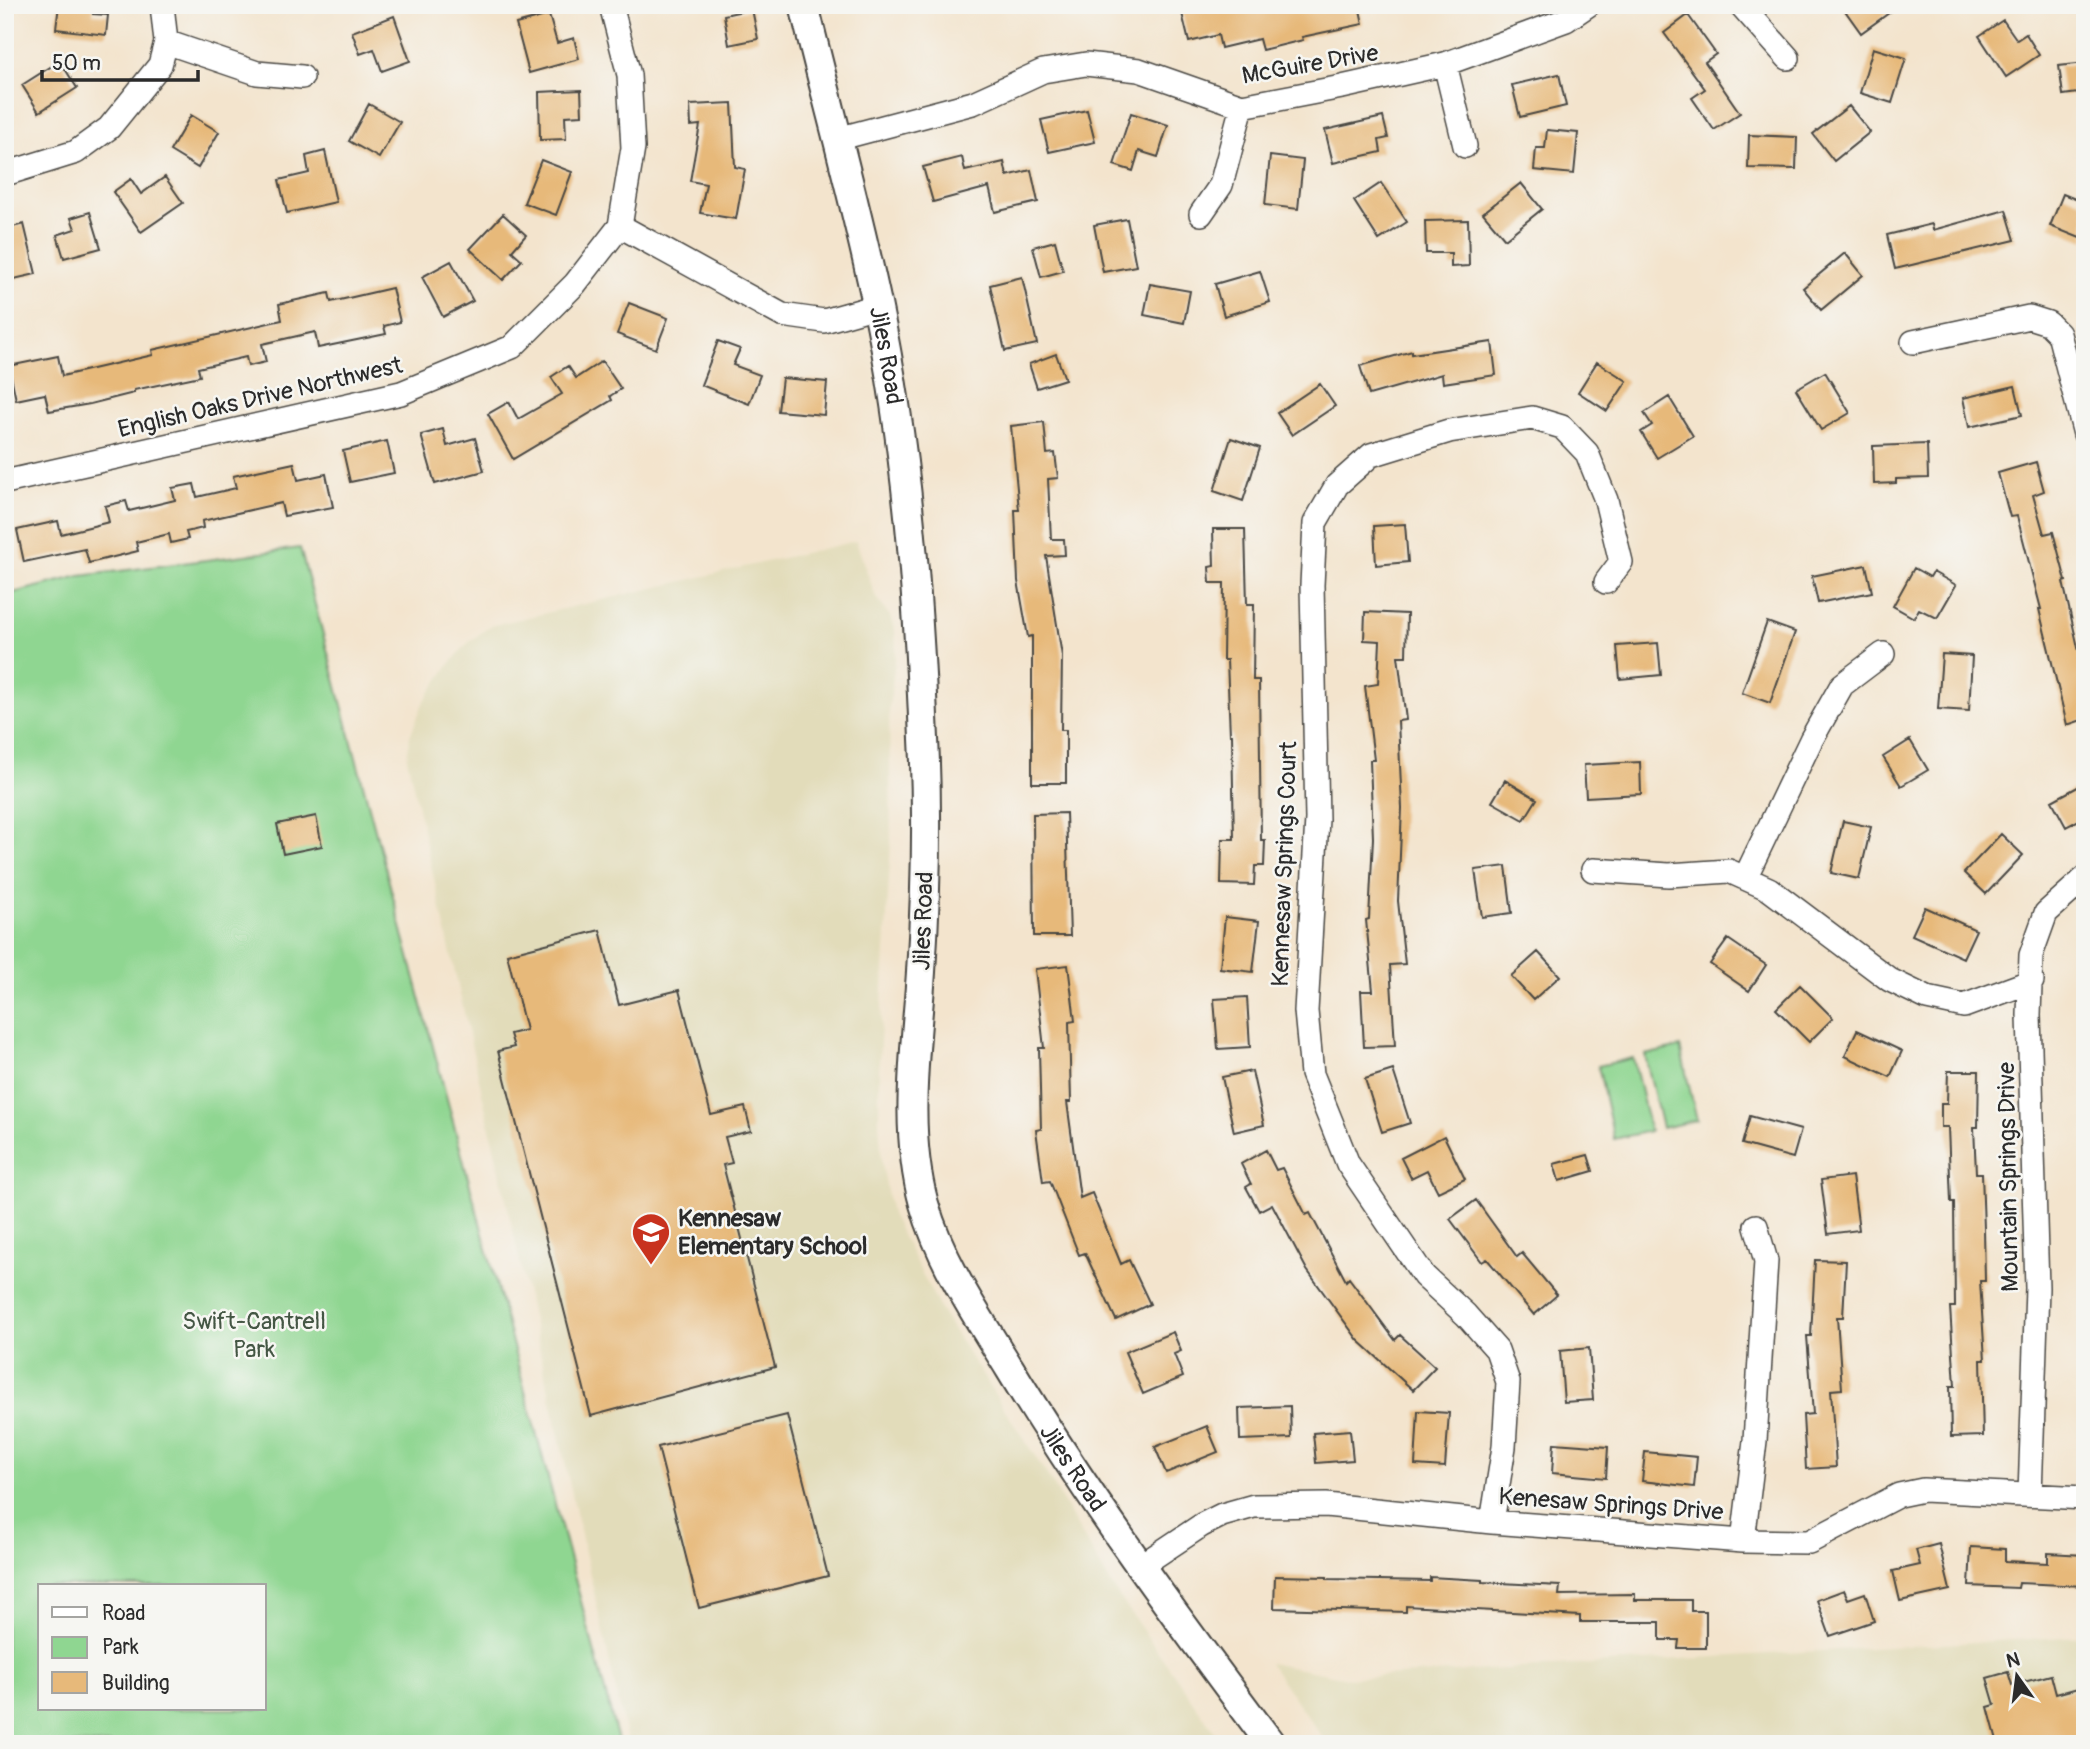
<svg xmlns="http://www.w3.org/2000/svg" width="2090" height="1749" font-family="Pangolin,sans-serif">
<rect width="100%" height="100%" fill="#f6f6f2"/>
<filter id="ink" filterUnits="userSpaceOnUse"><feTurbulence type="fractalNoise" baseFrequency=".0143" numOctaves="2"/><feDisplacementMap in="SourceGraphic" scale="14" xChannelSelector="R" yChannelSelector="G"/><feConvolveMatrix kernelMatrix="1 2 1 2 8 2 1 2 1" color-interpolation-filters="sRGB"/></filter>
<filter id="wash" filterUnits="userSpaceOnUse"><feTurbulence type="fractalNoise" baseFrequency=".00686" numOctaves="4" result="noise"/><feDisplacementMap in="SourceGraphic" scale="28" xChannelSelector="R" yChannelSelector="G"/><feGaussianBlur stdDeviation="1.57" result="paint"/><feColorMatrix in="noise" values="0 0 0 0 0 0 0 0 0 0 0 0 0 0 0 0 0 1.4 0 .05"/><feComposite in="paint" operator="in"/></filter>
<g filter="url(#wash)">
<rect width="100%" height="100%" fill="#f3e4cd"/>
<path fill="#e2dcba" d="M856,541L876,598L890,616L895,631L896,652L889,708L891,841L879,1060V1123L882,1163L891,1214L944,1316L1051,1481L1113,1588L1223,1744H628L407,758L410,736L423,703L449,665L467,644L490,626Z
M2085,1636V1744H1327L1269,1663L1347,1678Z"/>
<path fill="#8fd691" stroke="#5d805e" stroke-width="2" fill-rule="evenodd" d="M300,548L619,1744H5V595L80,576ZM40,1586H264V1709H40Z
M1680,1047L1697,1120L1662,1128L1645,1055Z
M1633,1058L1650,1131L1614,1139L1598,1066Z"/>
<g id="blocks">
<path fill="#e7b97a" d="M59,5H94L93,14L108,15L106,35L56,29Z
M1198,5H1359L1363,24L1302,37L1303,40L1262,50L1259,39L1221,48L1218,35L1189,42L1181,9Z
M1841,5H1900L1861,33Z
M752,9L758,39L729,45L724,15Z
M549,15L557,43L574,38L579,59L529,73L516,24Z
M1688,15L1716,54L1705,62L1740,113L1714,130L1692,98L1705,89L1664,33Z
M394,16L410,61L382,71L374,49L360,54L352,32Z
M2003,20L2017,40L2026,34L2039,55L2006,77L1979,36Z
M1873,48L1906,58L1892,103L1860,93Z
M60,61L77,88L39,112L22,85Z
M2085,63V92L2063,95L2059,66Z
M1559,74L1566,106L1520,117L1512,85Z
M581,90L582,115L565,116L566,139L540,140L539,92Z
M732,103L735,167L745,169L736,219L700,213L706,184L690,181L700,125L691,126L690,105Z
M369,104L400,122L379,158L349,141Z
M1849,106L1870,132L1834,161L1813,134Z
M1087,110L1095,142L1049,152L1041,120Z
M1131,113L1168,125L1158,157L1139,151L1133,171L1114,165Z
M191,115L219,132L198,168L170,151Z
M1383,117L1388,138L1379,140L1381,152L1333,163L1325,130Z
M1547,130L1578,133L1574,174L1534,170L1536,148H1545Z
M1749,135L1797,137L1796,169L1748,168Z
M325,151L336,202L287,213L279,180L309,173L306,156Z
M1270,156L1303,160L1298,209L1265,205Z
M962,157L965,171L1004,162L1007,176L1031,170L1038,202L995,212L989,187L933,202L923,167Z
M541,160L572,172L556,215L524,203Z
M165,177L183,203L141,232L113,192L131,179L141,194Z
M1381,183L1407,222L1379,240L1354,201Z
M1521,183L1542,209L1505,239L1483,213Z
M2063,194L2085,203V240L2050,226Z
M2006,210L2015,240L1895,269L1887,235L1932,224L1933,230Z
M90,212L101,248L64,258L57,235L75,229L71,218Z
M503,214L526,235L512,251L522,260L503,280L470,249Z
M1127,219L1136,266L1103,272L1094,225Z
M1468,220L1469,266L1451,267V253H1426L1425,221Z
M24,224L36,274L5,281V229Z
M1055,241L1063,271L1041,277L1033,247Z
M1845,253L1863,275L1821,310L1803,288Z
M451,261L473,301L443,317L422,277Z
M1260,271L1270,302L1224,316L1215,284Z
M1022,277L1037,344L1005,351L990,285Z
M1150,284L1190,291L1184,323L1144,315Z
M392,288L400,322L384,326L386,334L318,348L315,332L262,344L266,362L248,366L246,357L198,368L200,376L134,390V393L90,404L49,411L45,394L16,400L9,366L58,356L62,376L153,355L152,350L282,320L279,304L329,293L331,302Z
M629,303L668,318L656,349L617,334Z
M718,341L740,349L733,365L760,375L749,404L701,385Z
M1492,342L1496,375L1443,383L1442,374L1369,395L1360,366L1412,351V354Z
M1056,354L1065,379L1037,388L1029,364Z
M602,361L621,389L610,396L612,400L513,459L488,414L509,402L518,419L562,394L551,377L568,366L576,378Z
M1597,362L1627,381L1607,411L1578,392Z
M1825,372L1850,413L1821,430L1796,389Z
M782,378L827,382L824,415L778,411Z
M1320,384L1335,406L1292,435L1277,413Z
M2015,386L2022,415L1969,427L1963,398Z
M1669,397L1693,436L1657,458L1641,432L1652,425L1644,413Z
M1044,422L1047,454L1055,453L1058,478L1048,479L1051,539H1064L1065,555L1046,556L1062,656L1061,730H1066V783H1032V636L1028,637L1018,581L1015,510H1019L1011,426Z
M443,429L447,446L475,438L484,471L435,484L421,435Z
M1231,438L1260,448L1243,501L1214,491Z
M387,441L394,473L350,482L343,451Z
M1927,444L1928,478L1896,479V483L1874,484L1873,446Z
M2036,462L2044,491L2033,495L2044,534L2053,532L2066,581L2063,582L2085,678V719L2067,725L2039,609H2041L2017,516L2010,517L1998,473Z
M294,463L298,480L326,474L333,507L284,516L281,503L202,521L203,528L186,532L188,539L171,543L169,534L136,542L138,551L89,563L85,549L24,562L17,530L58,521L61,534L109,522L105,506L126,501L129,511L175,500L172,488L194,484L197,497L236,488L233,476Z
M1405,524L1408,562L1376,565L1374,526Z
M1213,529H1245L1247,604H1254L1253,680H1259L1261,840H1265L1264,866H1255L1254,885L1221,884L1222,839H1234L1232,735H1230L1227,660H1223L1224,583H1210L1209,567L1214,566Z
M1866,565L1872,592L1818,603L1812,576Z
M1914,568L1930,577L1933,572L1956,585L1937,618L1919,609L1914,618L1893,606Z
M1365,612L1407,614L1406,656H1398L1406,720L1398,721L1402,808L1398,901L1405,964L1390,965L1395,1046L1364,1047L1361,991H1373L1366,920L1369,919L1373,838L1370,760H1374L1365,686L1378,684L1380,641L1364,640Z
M1767,622L1795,632L1770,703L1742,693Z
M1658,643L1661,675L1620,679L1617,646Z
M1942,654L1972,656L1969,711L1938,709Z
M1910,740L1928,770L1901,786L1883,757Z
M1640,762L1641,794L1586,797L1584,765Z
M1505,780L1537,799L1524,820L1492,802Z
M2085,783V817L2066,827L2052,801Z
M1066,813L1070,936H1034L1033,814Z
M316,816L322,846L283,854L277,824Z
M1843,821L1871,827L1859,879L1831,873Z
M2001,834L2023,855L1986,894L1964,873Z
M1506,866L1512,913L1482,917L1475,870Z
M1925,907L1976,930L1963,958L1912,935Z
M1225,917L1259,921L1253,972L1220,968Z
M600,930L619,1005L679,990L711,1115L745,1107L751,1131L725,1137L732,1163L723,1165L775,1367L591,1416L498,1051L514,1047L510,1034L526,1030L507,954Z
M1728,939L1766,965L1749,991L1710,964Z
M1538,952L1560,976L1533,1000L1511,976Z
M1068,965L1075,1021L1069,1022L1071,1102H1067L1080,1198L1092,1193L1121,1264L1129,1260L1150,1304L1116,1320L1085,1253L1079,1255L1050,1181L1043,1182L1036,1130L1041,1129L1039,1048H1044L1035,969Z
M1800,985L1833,1018L1809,1042L1776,1009Z
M1247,997L1250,1047L1218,1049L1214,999Z
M1857,1030L1902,1051L1890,1077L1845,1056Z
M1393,1070L1410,1123L1382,1132L1365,1079Z
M1252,1071L1264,1125L1234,1132L1222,1077Z
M1948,1071H1979L1978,1127H1974L1976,1173H1982L1984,1229L1985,1281H1980L1985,1360H1981L1983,1436L1951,1437L1950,1386H1955L1950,1307H1955L1954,1202H1951L1948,1127H1941V1103H1947Z
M1750,1116L1801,1130L1793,1158L1742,1144Z
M1444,1136L1465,1179L1438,1192L1427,1170L1411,1178L1401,1158Z
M1266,1150L1276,1170L1282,1168L1306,1215L1310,1213L1346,1281L1349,1278L1395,1340L1400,1335L1435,1367L1413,1390L1358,1340L1307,1270L1272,1204L1259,1211L1246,1187L1251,1184L1241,1164Z
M1588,1155L1593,1171L1559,1181L1554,1164Z
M1852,1176L1859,1230L1828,1234L1821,1180Z
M1476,1200L1517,1257L1522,1253L1557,1295L1534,1315L1487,1259L1482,1262L1450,1219Z
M1815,1260L1846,1261L1843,1317H1837L1842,1389L1831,1390L1836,1467L1806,1469L1803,1415L1813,1414L1807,1336H1811Z
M1173,1332L1181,1351L1174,1354L1183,1377L1143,1394L1125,1352Z
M1589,1348L1593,1400L1564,1402L1560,1351Z
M1290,1406L1291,1438L1240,1440L1239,1408Z
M1418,1411L1449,1413L1445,1467L1415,1465Z
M787,1415L828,1576L699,1608L658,1447Z
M1207,1426L1218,1452L1166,1473L1155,1447Z
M1350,1430L1353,1460L1316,1463L1313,1433Z
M1554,1443L1608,1447L1606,1478L1552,1473Z
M1645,1452L1697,1457L1694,1487L1642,1481Z
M1939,1544L1950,1590L1900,1601L1893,1571L1920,1565L1916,1550Z
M1971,1547L2005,1549V1561L2048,1563V1553L2085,1555V1586L2019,1583L2018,1588L1969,1586Z
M1275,1576L1327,1577V1579L1430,1581V1577L1482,1580V1582L1560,1586L1559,1595L1635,1594V1600H1691V1611H1706V1648H1678L1679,1640H1660V1622H1580V1616L1406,1606V1612L1274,1608Z
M1844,1590L1848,1599L1865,1593L1874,1621L1830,1636L1817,1600Z
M2008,1672L2012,1685L2051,1675L2056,1694L2085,1686V1744H1998L1988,1707L1995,1705L1987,1678Z"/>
</g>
</g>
<g filter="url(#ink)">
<use href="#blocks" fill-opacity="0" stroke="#494743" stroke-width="2"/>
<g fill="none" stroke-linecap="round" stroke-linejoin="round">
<g stroke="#494743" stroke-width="26">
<path id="minor" d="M1741,5L1788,58
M166,42L257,73L302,77
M1445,64L1465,146
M837,139L973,103L1043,71L1086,64L1139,70L1242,106L1342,87L1445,64L1566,20L1588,5
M5,174L76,152L109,128L160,65L166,42L162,5
M1201,214L1221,185L1242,106
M620,226L782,315L824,321L877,306
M1913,342L2029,317L2048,323L2059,334L2085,434
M5,482L401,393L512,347L575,284L620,226L633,148L629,75L611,5
M1593,870L1669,875L1729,871L1769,889L1890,980L1927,998L1964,1006L2032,981
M1745,878L1811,740L1842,685L1883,654
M2030,1495L2037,1288L2029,1015L2031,955L2046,913L2085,878
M1492,1522L1504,1447L1508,1382L1497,1350L1466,1315L1424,1276L1348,1164L1312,1074L1306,1011L1317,819L1312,585L1315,523L1337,485L1371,455L1449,431L1532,418L1562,427L1587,453L1606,500L1621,562L1606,582
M1743,1541L1755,1441L1766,1261L1756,1226
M1139,1567L1202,1525L1222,1515L1254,1506L1326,1505L1492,1522L1743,1541L1809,1542L1899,1495L1923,1490L2085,1498"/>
</g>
<g stroke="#494743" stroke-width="32">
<g id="tertiary">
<path id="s1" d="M804,5C828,105 856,204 877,304C907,447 918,593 924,739C928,817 926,895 921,972C916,1049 903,1128 924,1204C941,1263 978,1317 1010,1369C1089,1500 1179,1621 1271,1744"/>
</g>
</g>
<use href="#minor" stroke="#fff" stroke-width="23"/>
<use href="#tertiary" stroke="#fff" stroke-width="28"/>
</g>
</g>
<defs>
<g id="school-pin" transform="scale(2.0125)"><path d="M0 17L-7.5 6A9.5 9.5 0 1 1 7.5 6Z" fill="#c8321e" stroke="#f6f6f2"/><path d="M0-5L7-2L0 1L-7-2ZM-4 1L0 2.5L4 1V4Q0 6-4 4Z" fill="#fff"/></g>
</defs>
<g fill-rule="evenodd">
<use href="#school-pin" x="651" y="1232"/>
</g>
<g text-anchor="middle" stroke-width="5" stroke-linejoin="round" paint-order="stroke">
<g font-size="24" fill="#2b2b2b" stroke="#f6f6f2">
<text transform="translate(1310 64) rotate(-10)" y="8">McGuire Drive</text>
<text dy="8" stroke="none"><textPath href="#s1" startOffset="360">Jiles Road</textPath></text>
<text transform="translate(260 397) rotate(-13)" y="8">English Oaks Drive Northwest</text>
<text transform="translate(1284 864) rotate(-88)" y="8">Kennesaw Springs Court</text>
<text transform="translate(923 921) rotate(-88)" y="8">Jiles Road</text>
<text transform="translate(2008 1177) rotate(-91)" y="8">Mountain Springs Drive</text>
<text dy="8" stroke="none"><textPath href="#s1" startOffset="1516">Jiles Road</textPath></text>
<text transform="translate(1611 1504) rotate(4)" y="8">Kenesaw Springs Drive</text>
</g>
<g font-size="24" font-weight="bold" fill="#2b2b2b" stroke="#f6f6f2" text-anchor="start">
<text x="678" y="1226">Kennesaw<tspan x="678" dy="28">Elementary School</tspan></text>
</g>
<g font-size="24" fill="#445644" stroke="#f6f6f2">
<text x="254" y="1329">Swift-Cantrell<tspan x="254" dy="28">Park</tspan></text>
</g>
</g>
<rect width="2090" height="1749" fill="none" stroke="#f6f6f2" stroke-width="28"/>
<rect x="38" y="1584" width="228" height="126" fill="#f6f6f2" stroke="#a5a5a2" stroke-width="2"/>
<rect x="52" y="1607" width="35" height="10" fill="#ffffff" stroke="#a5a5a2" stroke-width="2"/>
<text x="102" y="1620" font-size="21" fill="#2b2b2b">Road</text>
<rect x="52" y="1637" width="35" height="21" fill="#8fd691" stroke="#a5a5a2" stroke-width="2"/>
<text x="102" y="1654" font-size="21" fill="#2b2b2b">Park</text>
<rect x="52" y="1672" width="35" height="21" fill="#e7b97a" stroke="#a5a5a2" stroke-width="2"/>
<text x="102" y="1690" font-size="21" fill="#2b2b2b">Building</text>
<g transform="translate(2017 1676) rotate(346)" stroke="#f6f6f2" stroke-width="5" paint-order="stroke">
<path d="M0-5L12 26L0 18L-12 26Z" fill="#2b2b2b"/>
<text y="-10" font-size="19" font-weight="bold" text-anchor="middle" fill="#2b2b2b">N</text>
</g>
<path d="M42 70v10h156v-10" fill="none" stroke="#2b2b2b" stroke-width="3.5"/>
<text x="52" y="70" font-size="21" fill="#2b2b2b" stroke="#f6f6f2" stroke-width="5" paint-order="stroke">50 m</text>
</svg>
